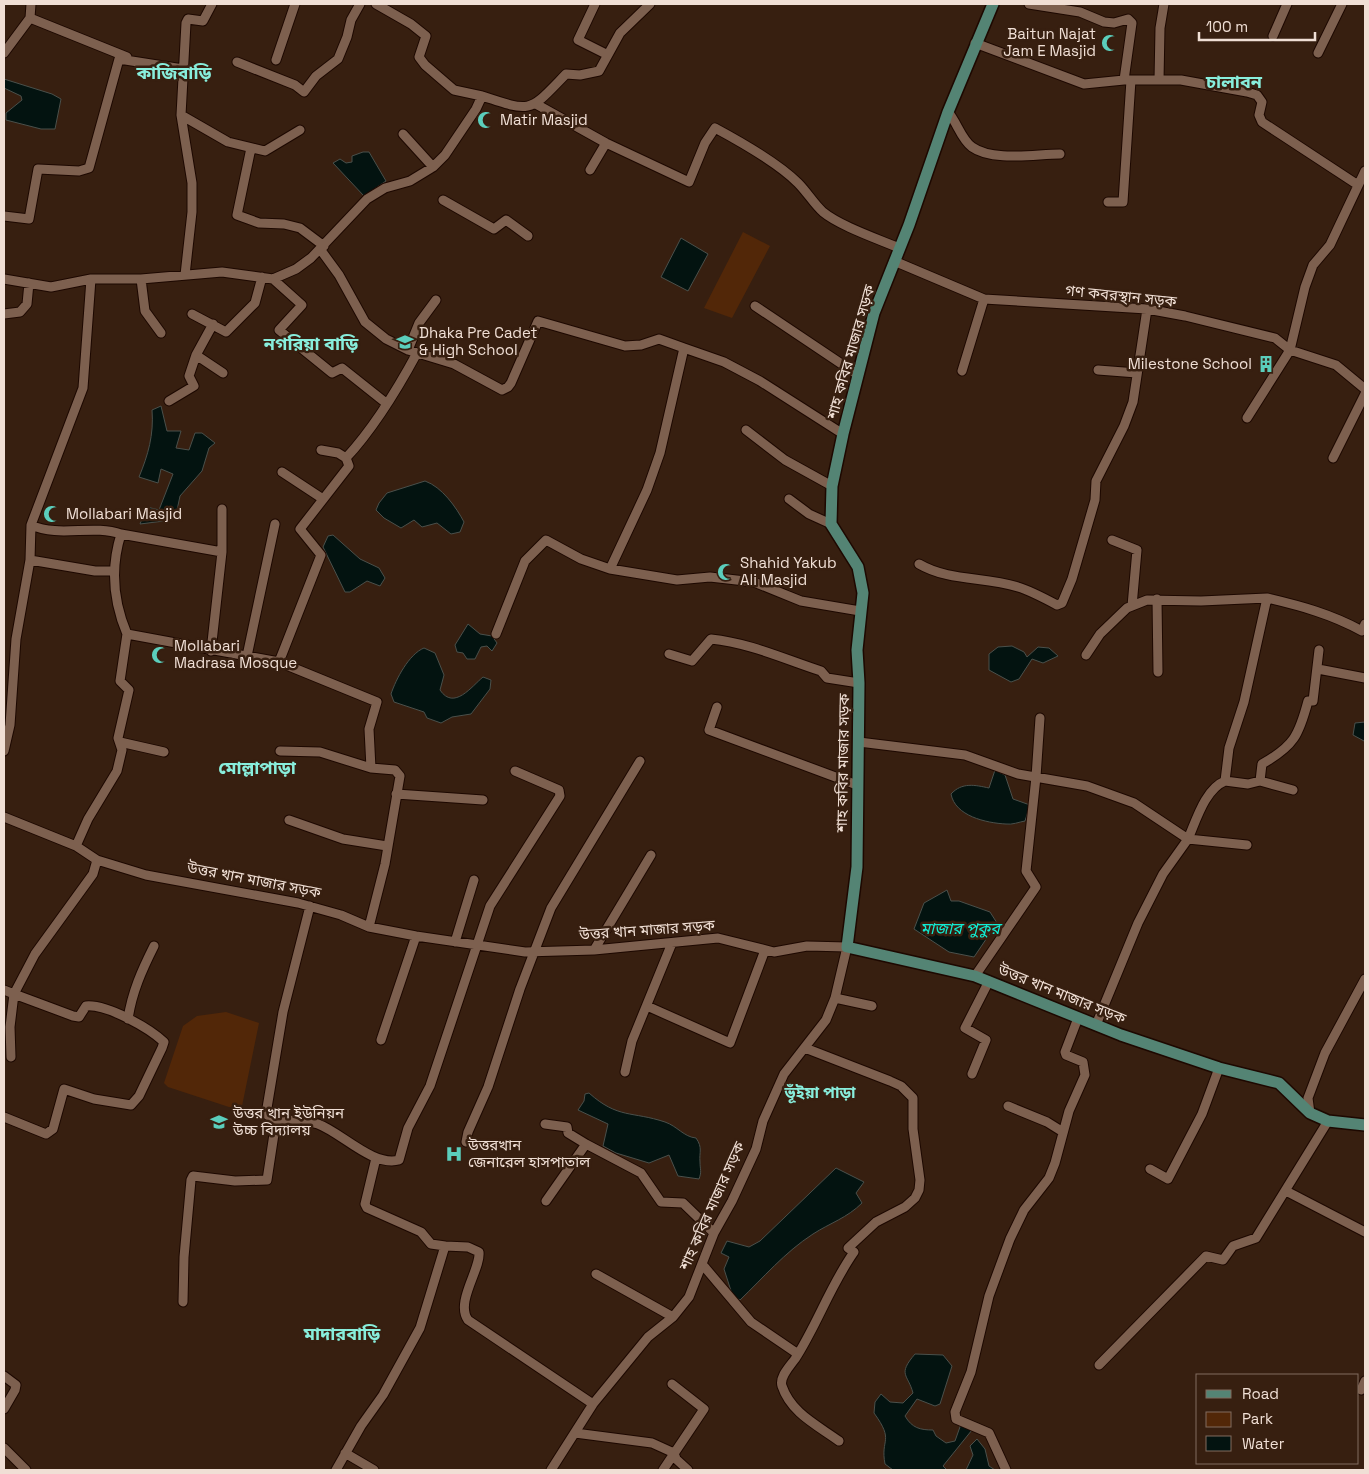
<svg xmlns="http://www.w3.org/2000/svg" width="1369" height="1474" font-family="'Space Grotesk','Noto Sans Bengali',sans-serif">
<rect width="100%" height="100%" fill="#371f10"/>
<path fill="#522708" d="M743,232L770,246L732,318L704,308Z
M226,1012L259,1023L242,1106L229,1107L168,1087L164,1083L183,1026L197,1016Z"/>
<path fill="#031310" stroke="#4a504b" d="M4,79L52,94L61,99L55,129H41L6,120V113L22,100L21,96L4,88Z
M363,152H369L386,181L364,196L333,163L340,159L346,163L352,162V156Z
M681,238L708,254L688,291L661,277Z
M161,406L167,431H181L176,448L189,450L195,433H202L215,443L209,448L202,471L180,496L176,515L164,521L140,524L147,507L159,510L173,474L161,469L158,483L139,477C148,455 154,435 152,410Z
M425,481C442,487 456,507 464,522L460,532L451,534L437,523L422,527L414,520L401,528L384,518L376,510L379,503L387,493Z
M333,535L360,559L379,568L385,578L380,586L367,581L350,592H345L323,547L328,536Z
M468,624L480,634L492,636L497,643L492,651L487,646L481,647L475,659H467L463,653L457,652L455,645Z
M1012,646L1024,652L1027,657L1038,647L1049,648L1058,656L1043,663L1032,659L1019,679L1011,682L989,670V654L998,647Z
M424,648L435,653L444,675L440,690C454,711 472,686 483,677L491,680L490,689L471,714L452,717L441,723L427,718L424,712L394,702L391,694C396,679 409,654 424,648Z
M1365,722V739L1364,741L1353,735L1355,723Z
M995,770L1005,775L1013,799L1030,805L1025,821C1019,822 1012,825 1006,824C986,823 955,816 951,794C962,782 975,785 989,788Z
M947,890L951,901H959L990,912L997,923L974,957L949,952L914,929L924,903Z
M589,1093C618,1119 632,1111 665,1122C677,1126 684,1137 696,1138C703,1148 699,1152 700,1162C700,1170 702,1171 699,1179L678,1176L669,1155L649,1163L616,1153L603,1146L608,1124L578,1110L584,1101L585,1094Z
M836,1168L864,1182L856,1193L862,1203C847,1218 830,1223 813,1234C785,1252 763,1278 740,1300L733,1297L724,1269L729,1257L721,1253L727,1241L749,1247L760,1241Z
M915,1354L943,1355L952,1366L940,1404L935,1406L917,1399L905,1416C912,1428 920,1430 933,1430L936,1436L946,1443L955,1441L961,1424L972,1430L943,1466L947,1470H893L885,1464C880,1438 895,1442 874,1413L875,1402L881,1394L890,1402L903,1403L913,1393C908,1374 897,1375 915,1354Z
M977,1439L985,1449L989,1466L995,1470H966L973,1455L970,1446Z"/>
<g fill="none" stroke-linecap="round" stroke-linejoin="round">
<g stroke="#1d0800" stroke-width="11">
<path id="minor" d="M376,4L411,24L426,36L419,57L425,65L454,90L482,96
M595,4L578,40L608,55
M1029,4L1080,12L1104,22L1114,23L1128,19L1132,23L1124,80
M30,18L127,57
M1273,36L1287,4
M975,43L1084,84L1124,80H1181L1247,92L1257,95L1262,102L1259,115L1262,122L1358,185
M4,53L30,18L31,4
M1318,53L1342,4
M276,60L295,4
M237,62L295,85L304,92L316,76L338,59L347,37L351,20L360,4
M1159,80L1160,28L1164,4
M536,104L606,143L689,182L705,143L715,128C741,142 777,162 798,183C807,192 814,204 823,212C840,226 878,239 899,248
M948,112C957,122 961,139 972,147C993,162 1035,154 1060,154
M181,115L228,142L265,151L300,130
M403,134L433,167
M251,148L237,215L259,223L284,224L300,228L324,246
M590,170L606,143
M443,200L494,229L506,220L528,236
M1108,202H1123L1131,80
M4,216L29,219L38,169L79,171L89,168L119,59L183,69
M320,249L339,275L365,322L386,339L408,350L454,364L502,390L508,387L511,383L538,321L625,346L641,345L659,339L684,348L660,453L647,490L610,569
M894,261L984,299L1147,309L1185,316L1275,338L1290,350L1336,365L1365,389
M185,275L192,212V183L181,115L186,23L188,19L203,21L212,4
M4,279L51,287L91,279H141L222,272L273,279L296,269L311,258L367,199L385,188L410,181L433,167L445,155L476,109L482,96C533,113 529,112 566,74L580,75L599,71L620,33L650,4
M141,279L145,311L161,333
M273,279L302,305L279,330L332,373L342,368L386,403
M755,306L858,375
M4,314L20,312L27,304L29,283
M192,314L226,332L255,303L262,277
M684,348L724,362L760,381L843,434
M408,350L419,323L436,300
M196,355L223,373
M1098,370L1137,373
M962,371L984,299
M169,401L194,386L189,376L196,355L213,324
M1247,418L1290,350L1305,287L1313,265L1330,245L1365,171
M746,430L785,460L832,486
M321,450L338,453L346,458
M1333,458L1365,394
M282,472L323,499
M789,499L809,514L831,524
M222,509V552
M31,525C60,538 92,524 121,534C110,569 113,601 127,634
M121,534L222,552L211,651
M1112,540L1137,550L1132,606
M30,560L95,571H114
M919,564C950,582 985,576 1018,587C1031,591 1044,598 1057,605L1062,603L1072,579L1095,500L1096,481L1124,426L1133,402L1147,309
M1267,598C1301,606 1331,614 1362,631L1365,624
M1157,599L1158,672
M496,634L525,561L546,540L581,559L610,569L677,580L710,577L754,582L801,601L860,611
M669,654L692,661L711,639C750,643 784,659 821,671L827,678L859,683
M1086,655L1100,634L1127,608L1147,600L1201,601L1267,598L1244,702L1229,748L1225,781C1205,789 1196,821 1188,839L1247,845
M247,656L275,524
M279,662L321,555L300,529L349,466L346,458C374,428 397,390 417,353
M1318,669L1365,678
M717,707L709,730L857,785
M120,742L164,752
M859,742L965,755L1018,774L1087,786L1134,803L1188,839L1163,874L1138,923L1096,1025
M4,751L10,725L16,639L30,560L31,525L83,388L91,279
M280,751L320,752L371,768
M1225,781L1248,784L1260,781L1293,790
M1260,781L1262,764C1294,746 1299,735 1308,701H1313L1319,650
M396,794L483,800
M4,817L76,846L97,860L146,875L298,903L341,915L369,927L416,936L525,952L594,950L718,938L774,952L807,946L847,947L835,998L826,1020L784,1074L763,1121L756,1149L732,1201L714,1233L689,1297L673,1317L648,1337L593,1404L551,1470
M289,820L343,839L387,846
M76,846L88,819L117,771L122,750L118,738L129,690L120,681L127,634L279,662L377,702L369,729L371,768L395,770L400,776L385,864L369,927
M455,942L474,880
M594,950L651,855
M975,976L1036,887L1026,871L1036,777L1040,718
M4,990L14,994L10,1027L11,1057
M835,998L872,1006
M647,1006L730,1043L765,950
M128,1019C132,992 142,970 154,946
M381,1040L416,936
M805,1048L890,1081L901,1086L913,1098V1129L920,1180L919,1190L915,1198L905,1207L876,1222L848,1248L854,1252C830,1286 817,1325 795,1359C790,1366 779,1377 782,1386C791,1413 817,1425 839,1441
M625,1072L632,1041L672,943
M972,1074L986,1040L965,1028L989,981
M1008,1106L1047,1122L1063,1132
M1310,1113L1308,1098L1325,1053L1365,979
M4,1117L46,1134L53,1129L64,1089L94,1099L131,1105L139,1096L162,1048L164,1042C149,1028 107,1004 86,1006L79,1017L73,1016L14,994L35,954L93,874L97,860
M276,1121L266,1114L283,1012L310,906
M545,1124L567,1127L568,1133L586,1144
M466,1142L468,1132L488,1087L520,989L551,908L640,761
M376,1158L365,1204L367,1208L421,1232L431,1244L445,1246
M1150,1169L1168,1179L1202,1114L1219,1068
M1286,1191L1365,1232
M546,1201L586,1144L641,1173L661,1202L683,1203L714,1233
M702,1264L751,1322L798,1354
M596,1274L673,1317
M183,1302L184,1257L191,1180L193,1176L235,1181L267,1180L276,1121L279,1119C292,1121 306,1120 318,1124C342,1133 373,1167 399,1160L408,1128L430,1086L490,906L560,796L559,790L515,771
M1099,1365L1206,1256L1223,1260L1233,1246L1256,1238L1328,1121
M4,1376L16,1385L15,1390L4,1409
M1361,1390L1365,1381
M575,1433L652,1443L674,1453L676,1459L688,1470
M4,1448L26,1470
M345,1453L374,1470
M336,1470L361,1426L383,1395L420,1328L445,1246L468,1247L479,1252C481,1269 455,1302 468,1320L593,1404
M663,1470L704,1409L672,1384
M1006,1470L989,1433L956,1419L955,1412L971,1372L989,1296L1010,1239L1024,1210L1049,1178L1055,1163L1069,1111L1085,1075L1083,1062L1066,1055L1065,1052L1078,1018"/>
</g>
<g stroke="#1d0800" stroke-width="14">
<path id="major" d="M993,4L948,112L909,225L874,313L843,434L832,486L831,524L858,567L863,593L857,650L859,683L857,867L847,947L975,976L1121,1035L1219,1068L1279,1083L1310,1113L1328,1121L1365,1125"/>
</g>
<use href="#minor" stroke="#7d604f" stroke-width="9"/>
<use href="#major" stroke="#548474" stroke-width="11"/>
</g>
<defs>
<g id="mosque-bare" transform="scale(1.35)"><path d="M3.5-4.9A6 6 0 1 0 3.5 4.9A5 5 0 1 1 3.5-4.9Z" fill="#5bcebc" stroke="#371f10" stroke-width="2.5" paint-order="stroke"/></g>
<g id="school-bare" transform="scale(1.35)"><path d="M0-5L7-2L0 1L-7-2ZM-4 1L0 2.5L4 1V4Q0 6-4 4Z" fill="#5bcebc" stroke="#371f10" stroke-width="2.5" paint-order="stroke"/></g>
<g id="building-bare" transform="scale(1.35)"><path d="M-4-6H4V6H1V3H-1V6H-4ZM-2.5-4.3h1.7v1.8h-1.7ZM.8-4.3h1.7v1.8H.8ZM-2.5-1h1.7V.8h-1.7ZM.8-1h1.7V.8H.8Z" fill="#5bcebc" stroke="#371f10" stroke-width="2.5" paint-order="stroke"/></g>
<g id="hospital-bare" transform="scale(1.35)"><path d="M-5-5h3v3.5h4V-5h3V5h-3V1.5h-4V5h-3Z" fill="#5bcebc" stroke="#371f10" stroke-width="2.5" paint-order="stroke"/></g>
</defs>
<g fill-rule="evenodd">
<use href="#mosque-bare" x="1110" y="43"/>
<use href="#mosque-bare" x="486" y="120"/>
<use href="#school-bare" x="405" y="342"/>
<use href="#building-bare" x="1266" y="364"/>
<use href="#mosque-bare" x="52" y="514"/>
<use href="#mosque-bare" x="726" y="572"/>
<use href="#mosque-bare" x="160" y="655"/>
<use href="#school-bare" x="219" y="1122"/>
<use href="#hospital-bare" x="454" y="1154"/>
</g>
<g text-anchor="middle" stroke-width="5" stroke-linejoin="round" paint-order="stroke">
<g font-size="15" fill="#f0dfd5" stroke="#371f10" text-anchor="start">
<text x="1096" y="39" text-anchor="end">Baitun Najat<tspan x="1096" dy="17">Jam E Masjid</tspan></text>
<text x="500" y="125">Matir Masjid</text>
<text x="419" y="338">Dhaka Pre Cadet<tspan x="419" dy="17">&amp; High School</tspan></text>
<text x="1252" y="369" text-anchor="end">Milestone School</text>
<text x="66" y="519">Mollabari Masjid</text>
<text x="740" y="568">Shahid Yakub<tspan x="740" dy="17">Ali Masjid</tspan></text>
<text x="174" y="651">Mollabari<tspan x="174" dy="17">Madrasa Mosque</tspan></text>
<text x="233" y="1118">উত্তর খান ইউনিয়ন<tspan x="233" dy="17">উচ্চ বিদ্যালয়</tspan></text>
<text x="468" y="1150">উত্তরখান<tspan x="468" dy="17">জেনারেল হাসপাতাল</tspan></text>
</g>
<g font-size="15" fill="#f0dfd5" stroke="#371f10">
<text transform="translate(1121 296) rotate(6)" y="5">গণ কবরস্থান সড়ক</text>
<text transform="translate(851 352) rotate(-74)" y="5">শাহ কবির মাজার সড়ক</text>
<text transform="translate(843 763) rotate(-89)" y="5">শাহ কবির মাজার সড়ক</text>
<text transform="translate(254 880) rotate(11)" y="5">উত্তর খান মাজার সড়ক</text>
<text transform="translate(647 930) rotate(-4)" y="5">উত্তর খান মাজার সড়ক</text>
<text transform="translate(1062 994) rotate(22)" y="5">উত্তর খান মাজার সড়ক</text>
<text transform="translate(712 1206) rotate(-66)" y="5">শাহ কবির মাজার সড়ক</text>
</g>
<g font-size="16" font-style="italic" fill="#10edd4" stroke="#371f10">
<text x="960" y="934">মাজার পুকুর</text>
</g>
<g font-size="16" font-weight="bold" fill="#88eedc" stroke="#371f10">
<text x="820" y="1098">ভূঁইয়া পাড়া</text>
</g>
<g font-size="18" font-weight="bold" fill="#88eedc" stroke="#371f10">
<text x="174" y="79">কাজিবাড়ি</text>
<text x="1234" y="88">চালাবন</text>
<text x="311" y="350">নগরিয়া বাড়ি</text>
<text x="257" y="774">মোল্লাপাড়া</text>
<text x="342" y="1340">মাদারবাড়ি</text>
</g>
</g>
<rect width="1369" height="1474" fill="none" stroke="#f0dfd5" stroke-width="10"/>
<rect x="1196" y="1374" width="162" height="90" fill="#371f10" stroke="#816c5f"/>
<rect x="1206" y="1390" width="25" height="8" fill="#548474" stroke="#816c5f"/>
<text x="1242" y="1399" font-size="15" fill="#f0dfd5">Road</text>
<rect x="1206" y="1412" width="25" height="15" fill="#522708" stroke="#816c5f"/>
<text x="1242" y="1424" font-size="15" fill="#f0dfd5">Park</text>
<rect x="1206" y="1436" width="25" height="15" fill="#031310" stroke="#816c5f"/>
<text x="1242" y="1449" font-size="15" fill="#f0dfd5">Water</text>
<path d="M1199 32v8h116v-8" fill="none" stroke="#f0dfd5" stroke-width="2.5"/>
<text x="1206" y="32" font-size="15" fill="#f0dfd5" stroke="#371f10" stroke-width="4" paint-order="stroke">100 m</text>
</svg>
